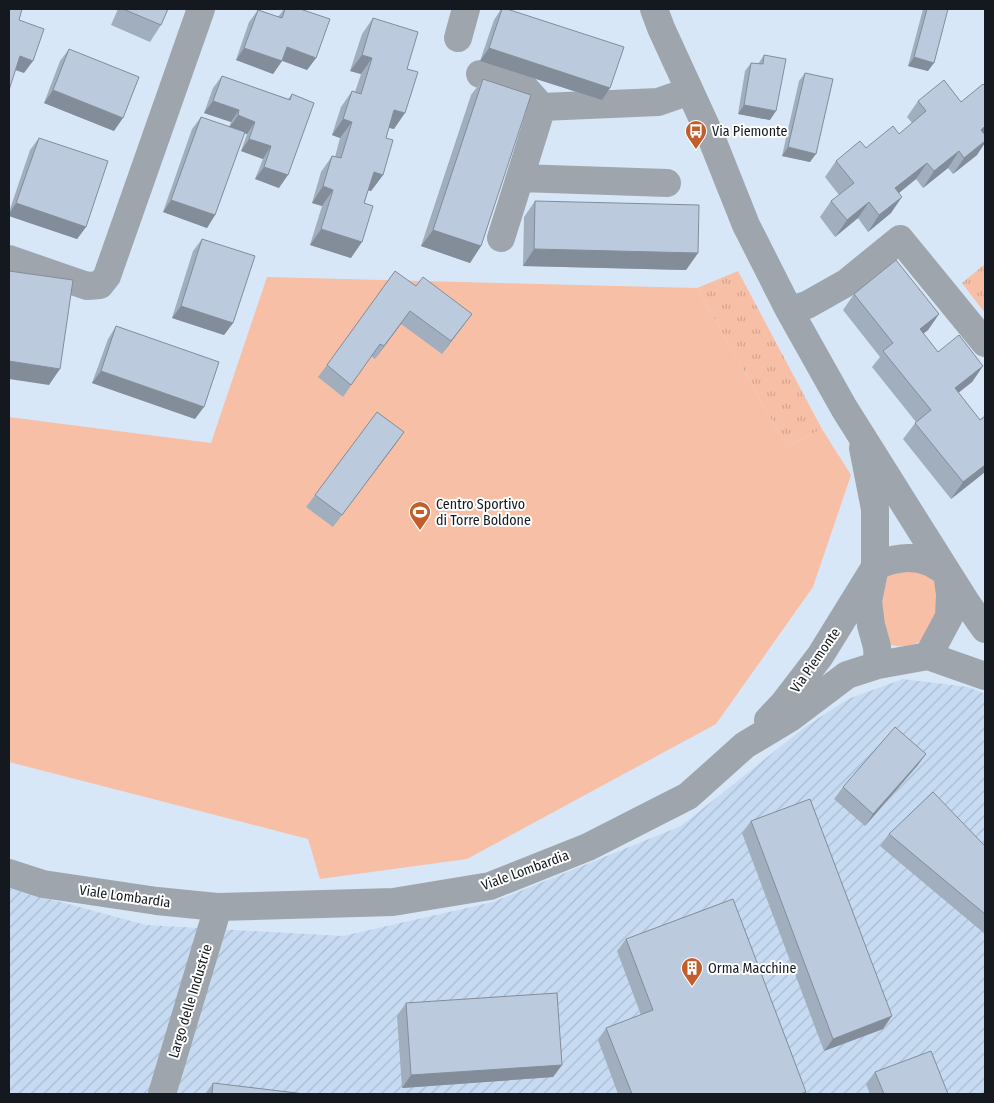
<svg xmlns="http://www.w3.org/2000/svg" width="994" height="1103" font-family="'Fira Sans Condensed',sans-serif">
<defs>
<pattern id="industrial-furrows" width="10" height="10" patternUnits="userSpaceOnUse" patternTransform="scale(1.25)"><rect width="10" height="10" fill="#c6dbf2"/><path d="M-1 1l2-2M0 10L10 0M9 11l2-2" fill="none" stroke="#a9bbcf"/></pattern>
<pattern id="park-tufts" width="24" height="20" patternUnits="userSpaceOnUse" patternTransform="scale(1.25)"><rect width="24" height="20" fill="#f8bfa7"/><path d="M3 7l-1-3M5 7V3M7 7l1-3M15 17l-1-3M17 17v-4M19 17l1-3" fill="none" stroke="#d4a48f"/></pattern>
</defs>
<rect width="100%" height="100%" fill="#d7e7f8"/>
<path fill="url(#industrial-furrows)" d="M903,679L968,687L985,694V1094H9V888L146,925L343,936L493,902L681,826L805,727L848,699Z"/>
<path fill="#f8bfa7" d="M267,277L697,288L787,447L822,429L851,475L813,587L716,724L467,859L320,879L308,839L9,762V417L211,443Z
M890,569L925,572L937,583L939,610L923,641C911,645 902,649 889,644L880,621L881,574Z"/>
<path fill="url(#park-tufts)" d="M985,264V313L962,283Z
M738,271L822,429L787,447L697,288Z"/>
<g fill="none" stroke-linecap="round" stroke-linejoin="round">
<path stroke="#9fa5ad" stroke-width="28" d="M654,9L661,28L711,137L746,225L789,310L844,408L947,572L966,602L985,629
M458,38L466,9
M480,74L525,88L542,107
M520,178L667,183
M501,238L542,107L658,102L690,91
M9,259L87,286L100,285L107,276L201,9
M789,310L807,305L846,283L900,239L985,343
M878,665L877,647L871,625L868,601L875,567C891,558 912,555 929,562C935,565 941,569 947,572L950,594L949,617L928,656
M768,720L784,703L820,656L875,567V509L863,448
M9,873L43,884L157,901L217,907L393,902L490,886L588,847L688,796L745,745L790,718L847,675L878,665L928,656L985,676
M162,1094L216,914L217,907"/>
</g>
<path fill="#a1aebd" d="M118,9H168L161,25L150,42L111,25Z
M284,9H300L316,58L307,70L282,61L273,74L236,60L249,22L258,10L278,17Z
M501,9H507L610,88L602,100L480,61L494,20Z
M923,9H948L928,71L908,66Z
M373,18L407,69L394,129L389,128L386,138L383,175L371,191L368,190L351,258L310,245L322,206L312,203L321,172L332,156L335,157L340,138L332,135L341,107L352,91L355,92L361,74L350,71L362,34Z
M69,49L114,131L44,103L60,61Z
M764,55L770,120L738,114L745,71L751,63L758,64Z
M805,73L810,162L782,156L799,81Z
M222,76L288,99L292,94L279,188L255,179L263,159L241,151L247,134L244,133L215,215L207,228L163,212L192,129L201,117L229,127L231,122L204,113L213,88Z
M483,79L481,246L470,263L421,246L471,95Z
M985,86V133L984,134L977,155L953,174L948,168L923,188L916,179L899,193L891,213L868,232L858,218L835,237L820,217L831,201L839,195L825,177L836,161L899,134L912,123L907,117L918,101L961,102Z
M39,138L86,227L77,239L9,216V212L30,150Z
M535,201L698,253L686,270L523,266L524,217Z
M202,239L233,323L224,335L172,318L193,251Z
M416,286L472,314L442,354L401,324L375,359L371,356L343,397L318,377L327,365Z
M854,294L939,314L928,330L923,334L938,352L983,366L972,382L958,393L980,420L985,416V472L951,499L903,439L916,422L872,367L880,357L843,310Z
M116,326L195,419L92,383L108,339Z
M404,432L333,527L306,507L315,495Z
M926,754L917,766L865,826L834,799L843,787Z
M751,821L883,1029L824,1051L742,833Z
M889,834L985,846V934L880,846Z
M626,939L805,1094H618L598,1040L606,1028L641,1015L617,951Z
M406,1003L562,1065L553,1077L402,1088L397,1016Z
M875,1072L948,1094H870L866,1084Z
M213,1083L305,1094H205Z"/>
<path fill="#838d9a" d="M287,47L316,58L307,70L278,59Z
M244,48L282,61L273,74L236,60Z
M489,48L610,88L602,100L480,61Z
M362,55L372,58L361,74L350,71Z
M20,56L33,61L24,73L12,69Z
M914,57L934,63L928,71L908,66Z
M53,90L123,118L114,131L44,103Z
M213,101L239,110L231,122L204,113Z
M744,105L776,111L770,120L738,114Z
M394,110L405,113L394,129L383,126Z
M238,115L255,122L247,134L229,128Z
M343,119L352,122L340,138L332,135Z
M985,126V133L969,146L981,130Z
M249,139L271,146L263,159L241,151Z
M985,141V143L977,155L953,174L964,158Z
M788,147L816,154L810,162L782,156Z
M959,151L948,168L923,188L934,171Z
M927,163L916,179L884,205L895,188Z
M264,167L288,175L279,188L255,179Z
M374,172L383,175L371,191L362,189Z
M323,186L333,190L322,206L312,203Z
M902,197L891,213L868,232L879,215Z
M171,200L215,215L207,228L163,212Z
M869,202L858,218L835,237L847,220Z
M16,203L86,227L77,239L9,216V214Z
M321,229L362,242L351,258L310,245Z
M433,230L481,246L470,263L421,246Z
M534,249L698,253L686,270L523,266Z
M181,306L233,323L224,335L172,318Z
M410,311L401,324L375,359L384,346Z
M472,314L442,354L451,341Z
M939,314L928,330L909,345L920,329Z
M9,361L60,369L49,385L9,379Z
M983,366L972,382L943,405L955,388Z
M101,371L204,407L195,419L92,383Z
M404,432L395,445L333,527L342,515Z
M985,465V472L951,499L963,482Z
M926,754L917,766L865,826L873,814Z
M892,1016L883,1029L824,1051L833,1039Z
M562,1065L553,1077L402,1088L411,1075Z"/>
<path fill="#bbcadc" stroke="#838d9a" d="M9,9H22L19,20L44,29L33,61L20,56L9,90Z
M123,9H168L161,25Z
M285,9H300L330,19L316,58L287,47L282,61L244,48L258,10L282,18Z
M502,9H507L624,47L610,88L489,48Z
M927,9H948L934,63L914,57Z
M373,18L418,32L407,69L418,72L405,113L394,110L386,138L393,140L383,175L374,172L364,203L373,206L362,242L321,229L333,190L323,186L332,156L341,158L352,122L343,119L352,91L361,94L372,58L362,55Z
M69,49L139,77L123,118L53,90Z
M764,55L786,59L776,111L744,105L751,63L763,64Z
M805,73L833,79L816,154L788,147Z
M222,76L290,100L292,94L314,103L288,175L264,167L271,146L249,139L255,122L238,115L239,110L213,101Z
M483,79L531,95L481,246L433,230Z
M944,80L961,102L983,84L985,86V126L981,130L985,135V141L964,158L959,151L934,171L927,163L895,188L902,197L879,215L869,202L847,220L831,201L854,183L836,161L860,141L866,148L893,126L899,134L926,111L918,101Z
M201,117L245,132L215,215L171,200Z
M39,138L108,161L86,227L16,203Z
M535,201L699,205L698,253L534,249Z
M202,239L255,256L233,323L181,306Z
M896,260L939,314L920,329L938,352L959,335L983,366L955,388L980,420L985,416V465L963,482L915,423L931,410L883,351L893,343L854,294Z
M9,271L73,280L60,369L9,361Z
M395,271L416,286L423,277L472,314L451,341L410,311L384,346L380,344L351,385L327,365Z
M116,326L219,362L204,407L101,371Z
M377,412L404,432L342,515L315,495Z
M895,727L926,754L873,814L843,787Z
M933,792L985,846V914L889,834Z
M810,799L892,1016L833,1039L751,821Z
M733,899L806,1092L800,1094H632L606,1028L653,1010L626,939Z
M557,993L562,1065L411,1075L406,1003Z
M931,1051L948,1094H884L875,1072Z
M213,1083L305,1094H212Z"/>
<defs>
<g id="bus-pin" transform="scale(1.125)"><path d="M0 17L-7.5 6A9.5 9.5 0 1 1 7.5 6Z" fill="#c25d2c" stroke="#fff"/><path d="M-5-6H5V4H4V6H2V4H-2V6H-4V4H-5ZM-3.5-4V0h7V-4ZM-3.5 1.2v1.5H-2V1.2ZM2 1.2v1.5H3.5V1.2Z" fill="#fff"/></g>
<g id="stadium-pin" transform="scale(1.125)"><path d="M0 17L-7.5 6A9.5 9.5 0 1 1 7.5 6Z" fill="#c25d2c" stroke="#fff"/><path d="M0-5a6.5 5 0 1 0 0 10a6.5 5 0 1 0 0-10ZM-3.5-1.8h7v3.6h-7Z" fill="#fff"/></g>
<g id="building-pin" transform="scale(1.125)"><path d="M0 17L-7.5 6A9.5 9.5 0 1 1 7.5 6Z" fill="#c25d2c" stroke="#fff"/><path d="M-4-6H4V6H1V3H-1V6H-4ZM-2.5-4.3h1.7v1.8h-1.7ZM.8-4.3h1.7v1.8H.8ZM-2.5-1h1.7V.8h-1.7ZM.8-1h1.7V.8H.8Z" fill="#fff"/></g>
</defs>
<g fill-rule="evenodd">
<use href="#bus-pin" x="696" y="131"/>
<use href="#stadium-pin" x="420" y="512"/>
<use href="#building-pin" x="692" y="968"/>
</g>
<g text-anchor="middle" stroke-width="4" stroke-linejoin="round" paint-order="stroke">
<g font-size="14" fill="#14191f" stroke="#fff" text-anchor="start">
<text x="712" y="136">Via Piemonte</text>
<text x="436" y="509">Centro Sportivo<tspan x="436" dy="16">di Torre Boldone</tspan></text>
<text x="708" y="973">Orma Macchine</text>
</g>
<g font-size="14" fill="#14191f" stroke="#fff">
<text transform="translate(815 660) rotate(-55)" y="5">Via Piemonte</text>
<text transform="translate(525 870) rotate(-20)" y="5">Viale Lombardia</text>
<text transform="translate(125 896) rotate(8)" y="5">Viale Lombardia</text>
<text transform="translate(190 1001) rotate(-73)" y="5">Largo delle Industrie</text>
</g>
</g>
<rect width="994" height="1103" fill="none" stroke="#14191f" stroke-width="20"/>
</svg>
